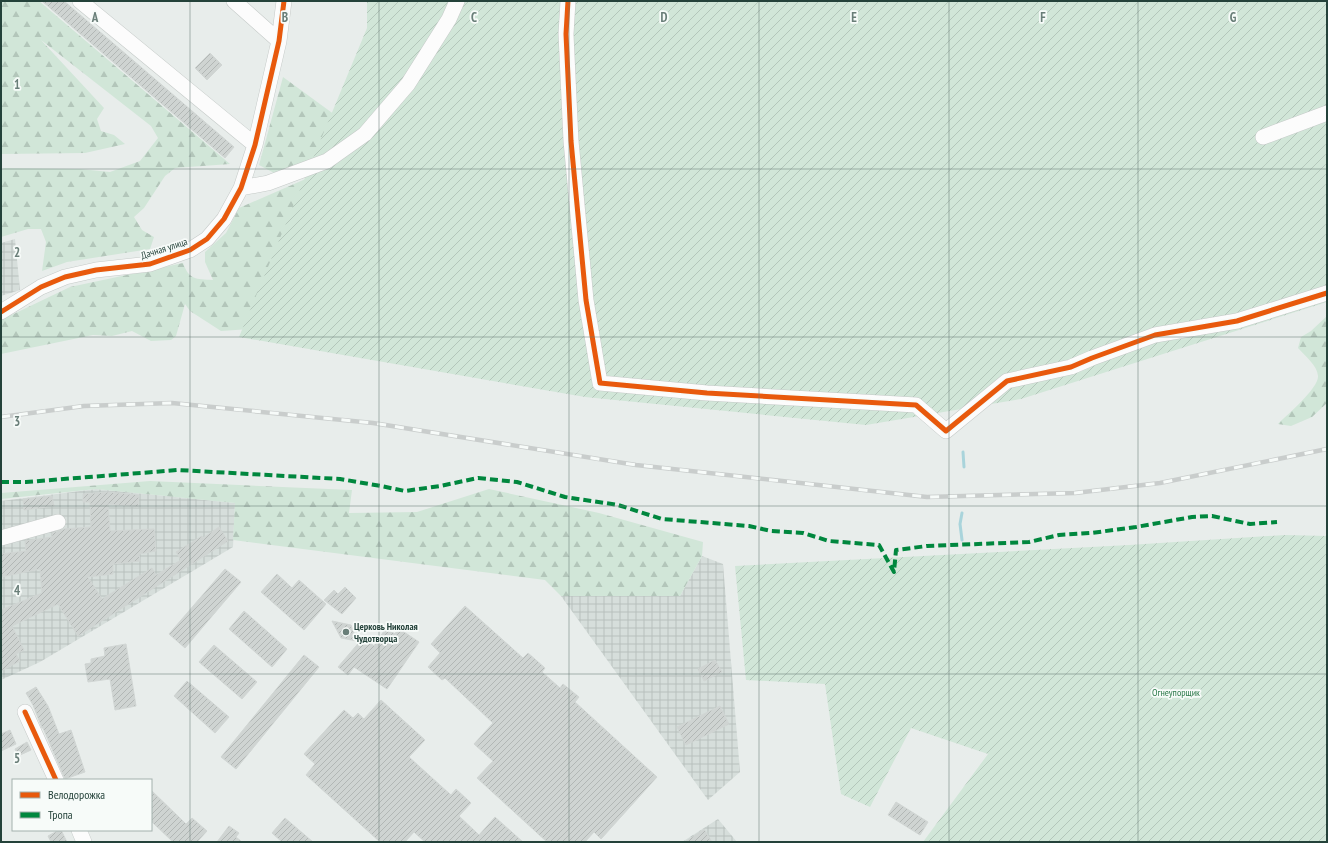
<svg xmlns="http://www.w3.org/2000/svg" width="1328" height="843" font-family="'PT Sans Narrow',sans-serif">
<defs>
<pattern id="industrial-grid" width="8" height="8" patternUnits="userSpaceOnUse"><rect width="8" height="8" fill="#d6dedb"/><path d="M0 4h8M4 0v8" fill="none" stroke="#b8c0bd"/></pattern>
<pattern id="forest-firs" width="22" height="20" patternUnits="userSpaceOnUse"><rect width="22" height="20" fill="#d1e6d8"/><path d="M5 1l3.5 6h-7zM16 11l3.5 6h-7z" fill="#b3c6ba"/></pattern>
<pattern id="garden-furrows" width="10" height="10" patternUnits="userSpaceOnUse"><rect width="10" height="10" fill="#d1e6d8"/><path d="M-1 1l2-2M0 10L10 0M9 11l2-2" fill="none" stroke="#b3c6ba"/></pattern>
<pattern id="building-hatch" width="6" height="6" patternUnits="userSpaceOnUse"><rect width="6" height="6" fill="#cfd4d2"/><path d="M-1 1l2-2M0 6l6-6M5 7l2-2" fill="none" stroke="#b2b7b5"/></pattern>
</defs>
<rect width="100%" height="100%" fill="#e8edeb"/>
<path fill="url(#industrial-grid)" d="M15,239L20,290L1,296V243Z
M96,489L235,503L233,547L40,662L1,680V501Z
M702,556L723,564L740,772L708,800L561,596H680Z
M718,819L737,842H682Z"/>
<path fill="url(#forest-firs)" d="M1,1H39L230,164L175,168L165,176L144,208L134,217L142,230L154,237L150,249L67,262L42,271L46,242L41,229H28L1,237V170L4,168L80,169L110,172L140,161L158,138L151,126L41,40L104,108L97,119L101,131L114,135L125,144L85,153L1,154Z
M283,77L346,123L317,161L276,174L259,165Z
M365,153L250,329L221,331L190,311L185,304L176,336L171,340L151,341L132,331L112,336L93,335L1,354V320L70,287L183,263C189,280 196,279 213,280L205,262V252L226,233L239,208Z
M1327,316V403L1312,417L1291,426L1278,424C1287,415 1319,388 1318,376C1317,365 1305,356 1298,348L1301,337L1311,331Z
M150,481L352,490L349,513L417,512L489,489L599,513L703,542L702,556L680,596H561L545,580L233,540L235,503L96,489L1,499V493Z"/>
<path fill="url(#garden-furrows)" d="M367,1H1327V302L1021,399L866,425L585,397L239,337L367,28Z
M1285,535L1327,536V842H923L988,754L911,728L870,807L841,794L825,684L746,680L735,566L1129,545Z"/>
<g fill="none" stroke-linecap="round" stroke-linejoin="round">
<path stroke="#a9d4db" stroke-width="3" d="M963,452L964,467
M962,513L960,524L962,540"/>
</g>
<path fill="url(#building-hatch)" stroke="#d1d6d4" d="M42,1H64L234,147L225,158Z
M210,53L222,65L207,80L195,68Z
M108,492L139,495L138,507L108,504L110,531L154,529L156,551L139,554L140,561L113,564V574L88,577L102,599L152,568L156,575L181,560L176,552L202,536L203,538L219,527L228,541L78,636L58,604L12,626L24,650L16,654L20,661L1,671V610L42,593L40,569L1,577V554L26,551L25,541L52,537V533L64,529L91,527L90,502H83V494Z
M52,496L54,506L24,510L23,499Z
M225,569L241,582L185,648L169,634Z
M277,574L292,588L299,580L326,604L304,630L261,592Z
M345,587L356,598L342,614L324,600L334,590L338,594Z
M465,606L523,658L528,653L545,668L542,672L560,688L563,684L579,697L575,702L657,777L601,839L594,832L585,842H547L477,778L493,761L474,744L493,723L445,678L442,680L428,667L440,653L431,644Z
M244,611L287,649L272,667L229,629Z
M332,621L351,625L357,641L341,638Z
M386,628L395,634L398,628L419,642L387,689L354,667L348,675L338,667L362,639H365L374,646Z
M126,644L136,706L115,710L110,679L88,682L85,664L91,663V659L105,656L104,648Z
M214,645L257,682L242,699L199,662Z
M304,655L319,667L236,769L221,757Z
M715,660L722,672L704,681L698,669Z
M187,681L229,717L215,733L174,696Z
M36,687L48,706L59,734L71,730L85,772L65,779L43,728H42L33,705L26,693Z
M381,700L425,740L409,757L451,795L456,789L471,803L459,816L479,835L495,817L523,842H425L414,832L405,842H380L306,775L315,764L304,754L344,710L353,718L358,713L364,719Z
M720,706L729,724L686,745L677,727Z
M10,730L16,744L1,751V734Z
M27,742L31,750L18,756L15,749Z
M151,790L186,824L192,818L207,831L197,842H173L151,821Z
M896,802L928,822L920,835L888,815Z
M285,818L313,842H282L272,833Z
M229,826L239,833L236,837L242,842H217Z
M704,829L712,842H685Z
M59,830H61L67,842H51L48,836Z"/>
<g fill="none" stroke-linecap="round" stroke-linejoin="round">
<g stroke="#c5cac8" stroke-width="16">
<path id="minor" d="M80,1L255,145
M234,1L279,41
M568,1L566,34L571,141L586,300L600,383L707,393L916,405L946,431L1007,381L1071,367L1092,358L1155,335L1237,321L1327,293
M1263,137L1327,113
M241,188L268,183L327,161L365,134L408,84L449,19L457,1
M1,312L41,287L65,277L96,270L150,264L190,250L207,239L224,219L241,188L255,145L279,41L284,1
M1,538L58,522
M25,712L56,780
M79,830L84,842"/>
</g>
<use href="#minor" stroke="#fcfcfc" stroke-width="15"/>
<g stroke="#c9cdcc" stroke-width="4.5">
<path id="rail" d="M1,417L84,406L172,403L373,423L636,465L927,497L1075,493L1160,483L1327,449"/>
</g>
<use href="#rail" stroke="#f7fbf9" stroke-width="3" stroke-dasharray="9" stroke-linecap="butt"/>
<path stroke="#00873e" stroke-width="4" stroke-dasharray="8 4" stroke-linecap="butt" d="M1,482H26L178,470L340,479L381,486L405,491L440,486L478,478L517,482L565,497L618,505L662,519L749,526L771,531L803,533L829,541L879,545L894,572L896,550L927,546L1029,542L1059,535L1091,533L1136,527L1192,517L1212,516L1250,524L1277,522"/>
<g stroke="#f7fbf9" stroke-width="8">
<path id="cycleway" d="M568,1L566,34L571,141L586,300L600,383L707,393L916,405L946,431L1007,381L1071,367L1092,358L1155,335L1237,321L1327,293
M1,312L41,287L65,277L96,270L150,264L190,250L207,239L224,219L241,188L255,145L279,41L284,1
M25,712L56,780"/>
</g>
<use href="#cycleway" stroke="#e8590c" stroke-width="5"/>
</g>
<path fill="none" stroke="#697e78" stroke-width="1" stroke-opacity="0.55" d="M190,1V842M379,1V842M569,1V842M759,1V842M949,1V842M1138,1V842M1,169H1327M1,337H1327M1,506H1327M1,674H1327"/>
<circle fill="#697e78" stroke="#f7fbf9" stroke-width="1.5" cx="346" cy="632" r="4"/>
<g text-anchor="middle" stroke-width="3.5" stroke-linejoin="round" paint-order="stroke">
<g font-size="10" fill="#24423a" stroke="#f7fbf9">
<text transform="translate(164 248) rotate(-18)" y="4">Дачная улица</text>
</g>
<g font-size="10" font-weight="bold" fill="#24423a" stroke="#f7fbf9" text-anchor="start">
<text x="354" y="630">Церковь Николая<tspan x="354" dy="12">Чудотворца</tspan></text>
</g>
<g font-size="10" fill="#2d7a4b" stroke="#f7fbf9">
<text x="1176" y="696">Огнеупорщик</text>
</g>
</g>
<g font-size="13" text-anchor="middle" font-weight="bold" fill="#697e78" stroke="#f7fbf9" stroke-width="3.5" stroke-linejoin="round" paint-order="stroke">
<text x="95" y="22">A</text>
<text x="285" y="22">B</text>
<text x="474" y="22">C</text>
<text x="664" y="22">D</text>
<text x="854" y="22">E</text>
<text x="1043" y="22">F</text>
<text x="1233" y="22">G</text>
<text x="17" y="89">1</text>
<text x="17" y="257">2</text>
<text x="17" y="426">3</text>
<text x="17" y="595">4</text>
<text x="17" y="763">5</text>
</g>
<rect width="1328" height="843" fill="none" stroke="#24423a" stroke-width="4"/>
<rect x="12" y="779" width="140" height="52" fill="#f7fbf9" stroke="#a3b1ad"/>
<rect x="20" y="792" width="20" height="6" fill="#e8590c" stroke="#a3b1ad"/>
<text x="48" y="799" font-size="12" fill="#24423a">Велодорожка</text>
<rect x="20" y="812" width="20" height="6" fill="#00873e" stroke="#a3b1ad"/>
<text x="48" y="819" font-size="12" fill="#24423a">Тропа</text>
</svg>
